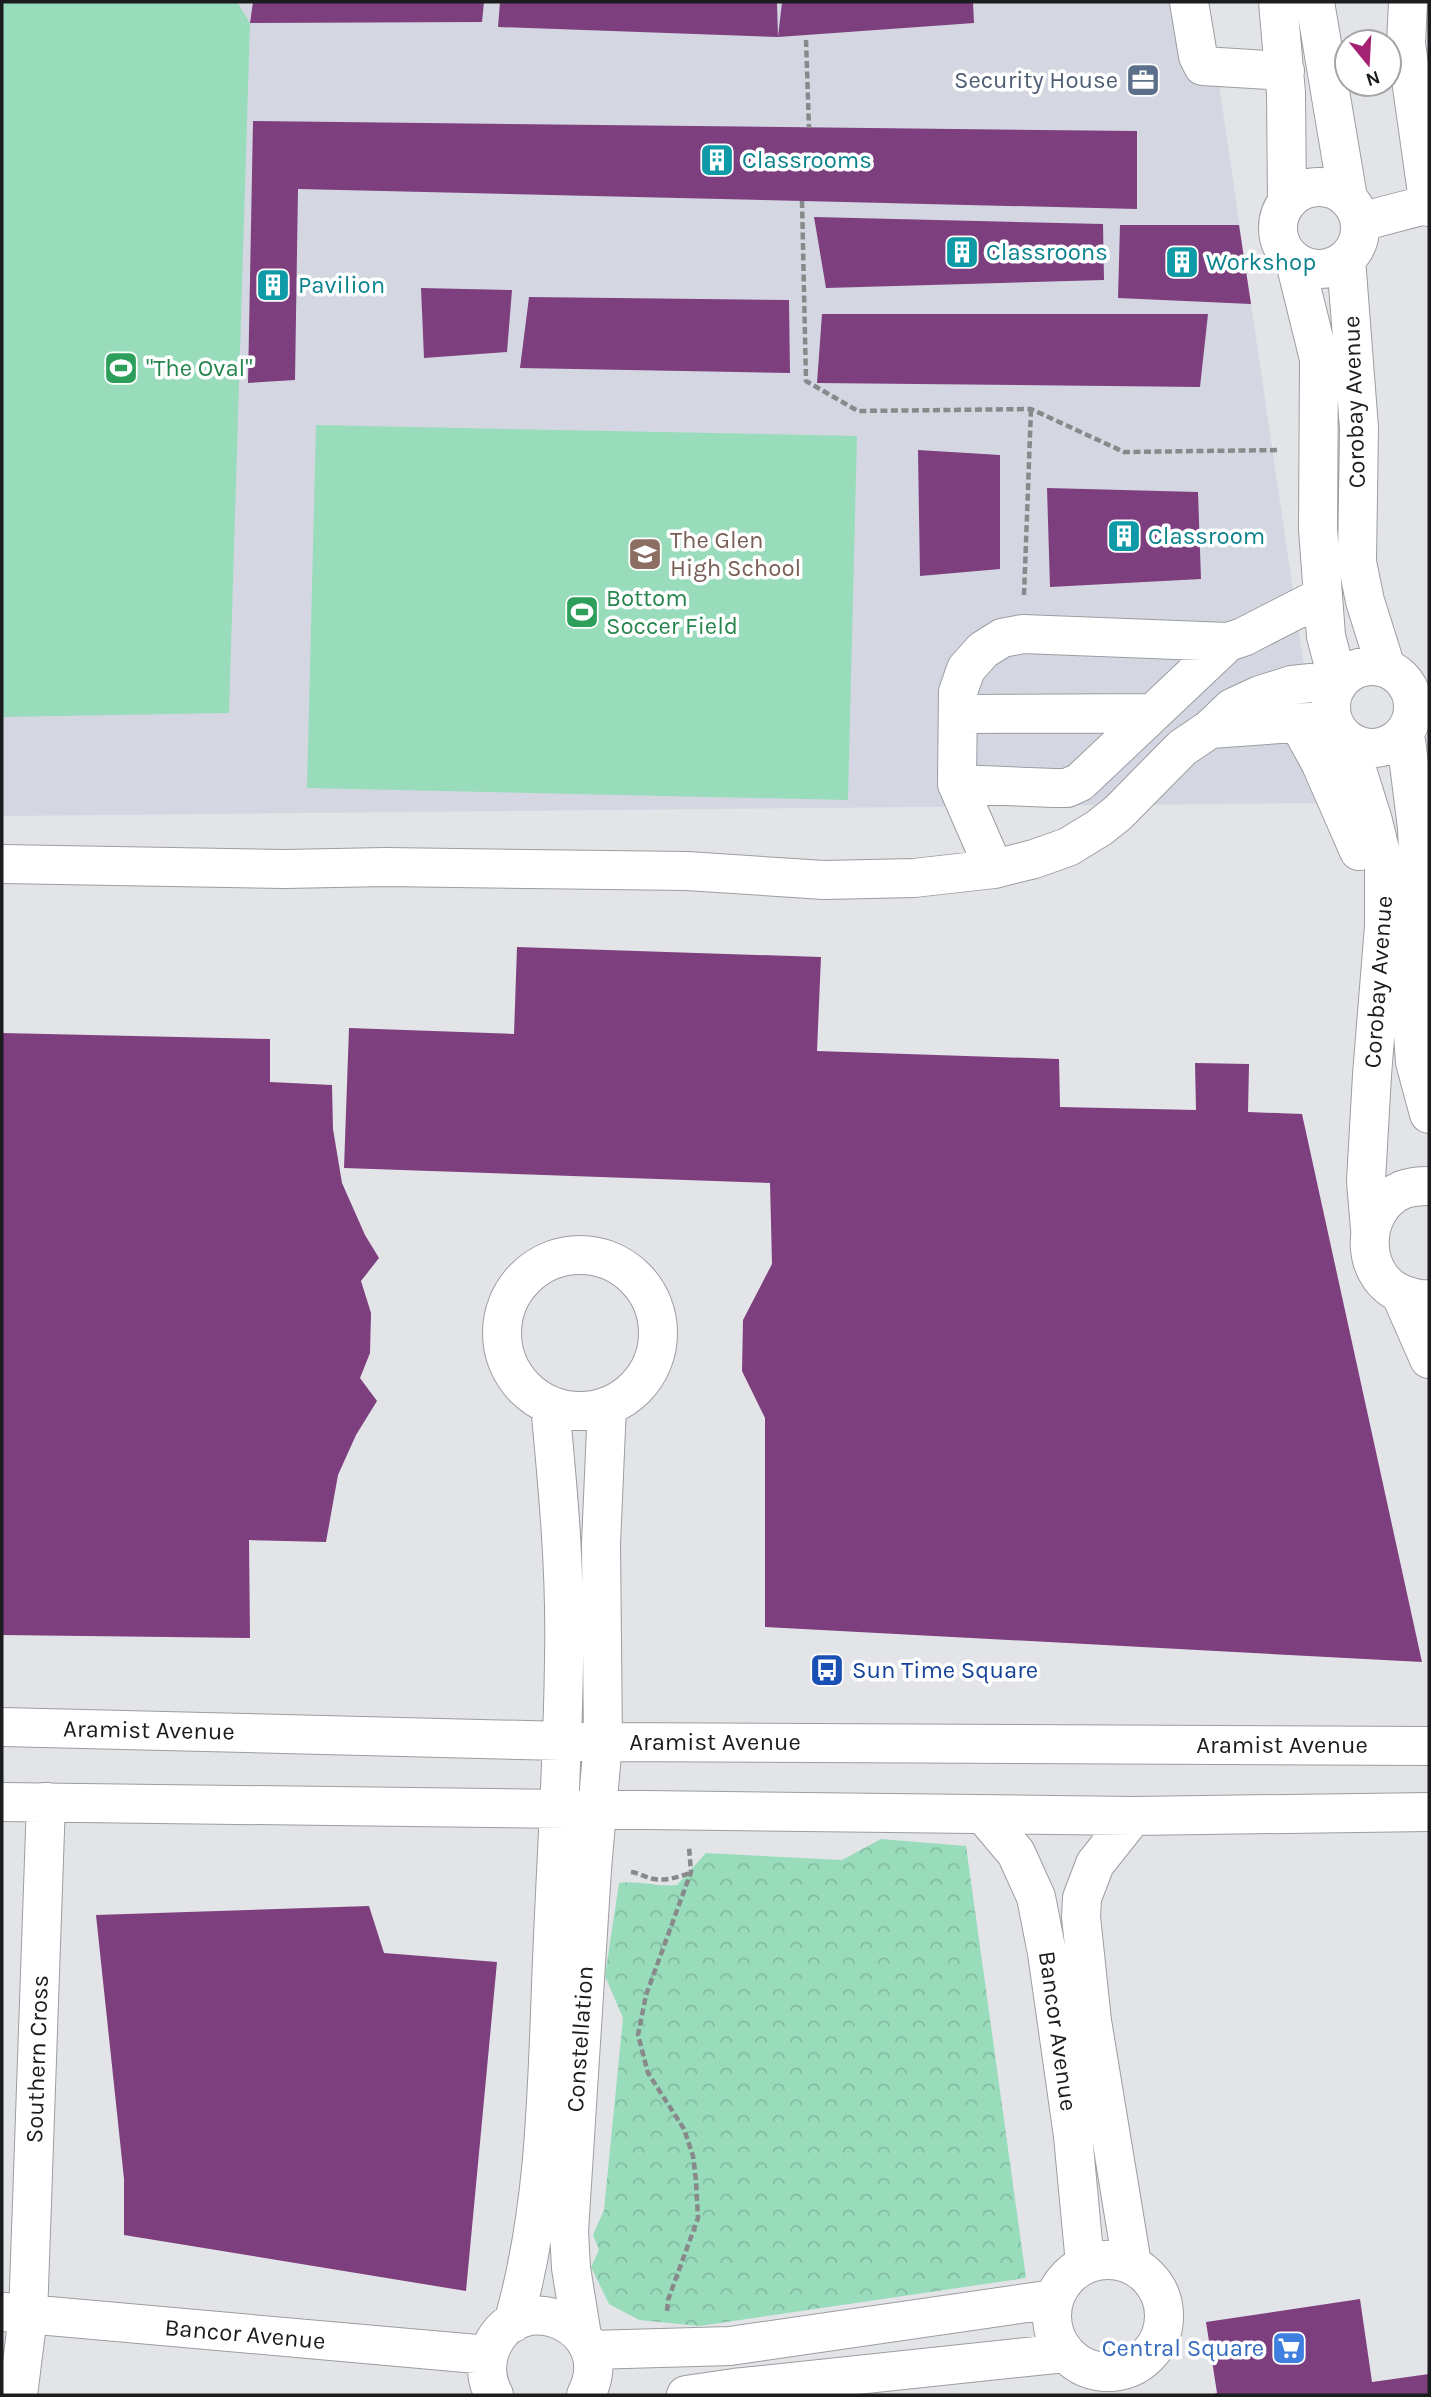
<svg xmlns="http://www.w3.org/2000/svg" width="1431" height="2397" font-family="Karla,sans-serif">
<defs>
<pattern id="park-crowns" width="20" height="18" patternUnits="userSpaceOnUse" patternTransform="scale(1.75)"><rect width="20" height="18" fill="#99dcbc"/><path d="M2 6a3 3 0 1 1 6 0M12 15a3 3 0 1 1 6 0" fill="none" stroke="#83bca1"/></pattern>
</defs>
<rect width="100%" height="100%" fill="#e3e4e8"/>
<path fill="#d4d7e2" d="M2,2H1207L1324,803L2,816Z"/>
<path fill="#99dcbc" d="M2,2H237L250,23L229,713L2,717Z
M316,425L857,436L848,800L307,788Z"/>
<path fill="url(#park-crowns)" d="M881,1839L966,1846L1026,2278L699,2326L639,2320L609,2304L591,2267L599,2250L593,2235L604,2210L623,2018L605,1976L619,1883C640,1880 655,1887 677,1885L706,1853L842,1860Z"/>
<path fill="#7e3f7e" d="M253,2H484L482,22L250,23Z
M500,2H777L778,37L498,27Z
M782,2H973L974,23L778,37Z
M253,121L1137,131V209L298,189L295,380L248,383Z
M814,217L1103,224L1104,280L826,288Z
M1120,225H1239L1251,304L1118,298Z
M421,288L512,290L507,352L424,358Z
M529,297L789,300L790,373L520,368Z
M822,314H1208L1200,387L817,383Z
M918,450L1000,455V569L920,576Z
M1047,488L1198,492L1201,579L1050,587Z
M517,947L821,957L817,1051L1059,1059L1060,1107L1196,1110L1195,1063L1249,1064L1248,1112L1302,1114L1422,1662L765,1627V1418L742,1371L743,1320L772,1264L770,1183L344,1168L349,1028L514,1034Z
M2,1033L270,1039V1082L332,1085L333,1129L342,1183L365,1235L379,1258L361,1281L371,1313L370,1353L360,1378L377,1401L356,1435L338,1475L326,1542L249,1540L250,1638L2,1635Z
M369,1906L384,1953L497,1962L466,2291L124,2235V2179L96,1915Z
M1360,2299L1372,2382L1429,2374V2395H1211L1217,2393L1206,2322Z"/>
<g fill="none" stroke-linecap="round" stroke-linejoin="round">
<g stroke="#9c9da1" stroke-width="40">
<path id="minor" d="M1189,2L1198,56L1203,66L1285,71
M1278,2L1286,93L1287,201
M1315,2L1348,198
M1408,2L1406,44L1429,207
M1278 228a41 41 0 1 1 82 0a41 41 0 1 1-82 0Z
M1360,222L1429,204
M1346,259L1359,428L1357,562L1365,601L1386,668
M1295,262L1319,359L1318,529L1326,636L1338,682
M1331 707a41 41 0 1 1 82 0a41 41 0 1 1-82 0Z
M958,714L1153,713
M1299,724L1320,762L1359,851
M1210,729L1323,721
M1405,732L1417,828L1419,875L1413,1034L1415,1062L1429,1114
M1348,741L1373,821L1384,866V926L1372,1075L1366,1181L1370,1229
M957,784L1054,788H1067L1080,782L1228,642
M2,864L285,869L385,867L687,871L824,880L914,878L994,869L1034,859L1068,847L1099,828L1118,813L1182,748L1210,729L1232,708L1260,695L1292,685L1311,683L1336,686
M994,869L957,784L958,692L966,669L983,650L1002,638L1023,634L1228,642L1243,637L1323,596
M1429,1186C1421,1186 1410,1187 1402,1190C1357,1210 1359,1283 1408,1296C1415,1298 1422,1300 1429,1299
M502 1333a78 78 0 1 1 156 0a78 78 0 1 1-156 0Z
M1400,1293L1429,1359
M2,1727L603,1742L1429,1746
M2,1802L1133,1816L1429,1812
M984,1815L1016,1853L1036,1897L1047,1953L1073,2136L1085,2264
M1052 2316a56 56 0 1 1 112 0a56 56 0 1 1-112 0Z
M1132,2264L1092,2021L1081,1917L1082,1898L1095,1864L1133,1816
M4,2312L488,2355
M513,2323C547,2206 547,2081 552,1960C556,1860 563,1759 564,1659C566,1574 558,1489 550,1405
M582,2336L571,2268L569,2231L592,1869L603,1742L601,1544L607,1406
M591,2350L730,2346L1054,2299
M18,2395L28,2316L46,1802
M494,2395C486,2380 485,2364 491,2348C519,2282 621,2327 586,2395
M686,2395L734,2388L1065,2353"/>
</g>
<path stroke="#88898b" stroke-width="4.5" stroke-dasharray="7 3.5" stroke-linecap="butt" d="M806,40L809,128
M802,201L806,381L858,411L1031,409L1124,452L1280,450
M1024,595L1031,409
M631,1872C640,1873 646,1878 654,1879C667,1881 678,1877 690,1873
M667,2311L668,2300L698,2218L696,2181L693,2156L684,2129L648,2073L638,2035L646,1995L691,1872L689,1847"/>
<use href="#minor" stroke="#fff" stroke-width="38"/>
</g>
<defs>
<g id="office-square" transform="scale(1.75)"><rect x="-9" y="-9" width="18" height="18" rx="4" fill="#5c6f8a" stroke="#fff"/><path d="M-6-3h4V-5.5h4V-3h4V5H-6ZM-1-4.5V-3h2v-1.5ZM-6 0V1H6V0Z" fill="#fff"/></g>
<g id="building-square" transform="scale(1.75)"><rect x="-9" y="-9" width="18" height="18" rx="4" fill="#0f9aa8" stroke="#fff"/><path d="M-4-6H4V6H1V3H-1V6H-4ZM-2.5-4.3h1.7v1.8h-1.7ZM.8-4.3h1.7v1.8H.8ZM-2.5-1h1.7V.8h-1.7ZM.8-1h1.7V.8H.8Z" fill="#fff"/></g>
<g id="stadium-square" transform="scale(1.75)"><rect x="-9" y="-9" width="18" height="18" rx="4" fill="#2e9e5b" stroke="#fff"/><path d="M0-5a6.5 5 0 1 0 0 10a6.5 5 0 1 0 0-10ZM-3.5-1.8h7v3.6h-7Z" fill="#fff"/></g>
<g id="school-square" transform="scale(1.75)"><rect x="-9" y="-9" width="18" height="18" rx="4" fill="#8d6e63" stroke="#fff"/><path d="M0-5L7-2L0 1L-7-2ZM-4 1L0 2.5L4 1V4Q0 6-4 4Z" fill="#fff"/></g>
<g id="bus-square" transform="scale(1.75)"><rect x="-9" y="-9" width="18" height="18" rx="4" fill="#1a4fb4" stroke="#fff"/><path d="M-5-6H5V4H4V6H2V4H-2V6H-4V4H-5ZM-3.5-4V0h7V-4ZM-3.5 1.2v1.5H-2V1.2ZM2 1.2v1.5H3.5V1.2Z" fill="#fff"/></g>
<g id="supermarket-square" transform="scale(1.75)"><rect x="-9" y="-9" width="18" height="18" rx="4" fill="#3f7fe0" stroke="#fff"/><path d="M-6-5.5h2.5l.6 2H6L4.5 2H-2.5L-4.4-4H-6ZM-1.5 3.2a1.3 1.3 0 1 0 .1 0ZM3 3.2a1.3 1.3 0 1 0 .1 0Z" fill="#fff"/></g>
</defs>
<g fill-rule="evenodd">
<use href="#office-square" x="1143" y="80"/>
<use href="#building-square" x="717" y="160"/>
<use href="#building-square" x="962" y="252"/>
<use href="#building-square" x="1182" y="262"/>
<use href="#building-square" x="273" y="285"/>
<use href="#stadium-square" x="121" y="368"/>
<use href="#building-square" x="1124" y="536"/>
<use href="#school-square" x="645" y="554"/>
<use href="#stadium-square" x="582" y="612"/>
<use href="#bus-square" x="827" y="1670"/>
<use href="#supermarket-square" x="1289" y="2348"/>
</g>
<g text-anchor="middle" stroke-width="7" stroke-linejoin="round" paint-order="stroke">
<g font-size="24" fill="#4e5e75" stroke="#fff" text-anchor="end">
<text x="1118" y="88">Security House</text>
</g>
<g font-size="24" fill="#0d838f" stroke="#fff" text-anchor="start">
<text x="742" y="168">Classrooms</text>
<text x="986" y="260">Classroons</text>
<text x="1206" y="270">Workshop</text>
<text x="298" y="293">Pavilion</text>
<text x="1148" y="544">Classroom</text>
</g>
<g font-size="24" fill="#27864d" stroke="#fff" text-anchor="start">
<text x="146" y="376">"The Oval"</text>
<text x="606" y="606">Bottom<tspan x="606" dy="28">Soccer Field</tspan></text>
</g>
<g font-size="24" fill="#1b1c1d" stroke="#fff">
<text transform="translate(1354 402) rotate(-92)" y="8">Corobay Avenue</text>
<text transform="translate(1378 982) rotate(-86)" y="8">Corobay Avenue</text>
<text transform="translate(149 1730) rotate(1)" y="8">Aramist Avenue</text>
<text x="715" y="1750">Aramist Avenue</text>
<text x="1282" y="1753">Aramist Avenue</text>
<text transform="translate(1058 2031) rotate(82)" y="8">Bancor Avenue</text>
<text transform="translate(580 2039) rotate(-86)" y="8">Constellation</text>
<text transform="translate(37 2059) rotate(-88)" y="8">Southern Cross</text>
<text transform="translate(245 2334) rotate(5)" y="8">Bancor Avenue</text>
</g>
<g font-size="24" fill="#785e54" stroke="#fff" text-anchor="start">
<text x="670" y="548">The Glen<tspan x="670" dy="28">High School</tspan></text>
</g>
<g font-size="24" fill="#164399" stroke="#fff" text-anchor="start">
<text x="852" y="1678">Sun Time Square</text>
</g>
<g font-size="24" fill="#366cbe" stroke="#fff" text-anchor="end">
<text x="1264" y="2356">Central Square</text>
</g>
</g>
<rect width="1431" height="2397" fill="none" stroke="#1b1c1d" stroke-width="7"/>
<g transform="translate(1368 63) rotate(162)"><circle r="33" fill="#ffffff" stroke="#a4a4a5" stroke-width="2"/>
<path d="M0-5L12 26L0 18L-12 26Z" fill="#a32271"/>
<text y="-10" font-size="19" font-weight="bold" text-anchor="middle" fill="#1b1c1d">N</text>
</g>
</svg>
